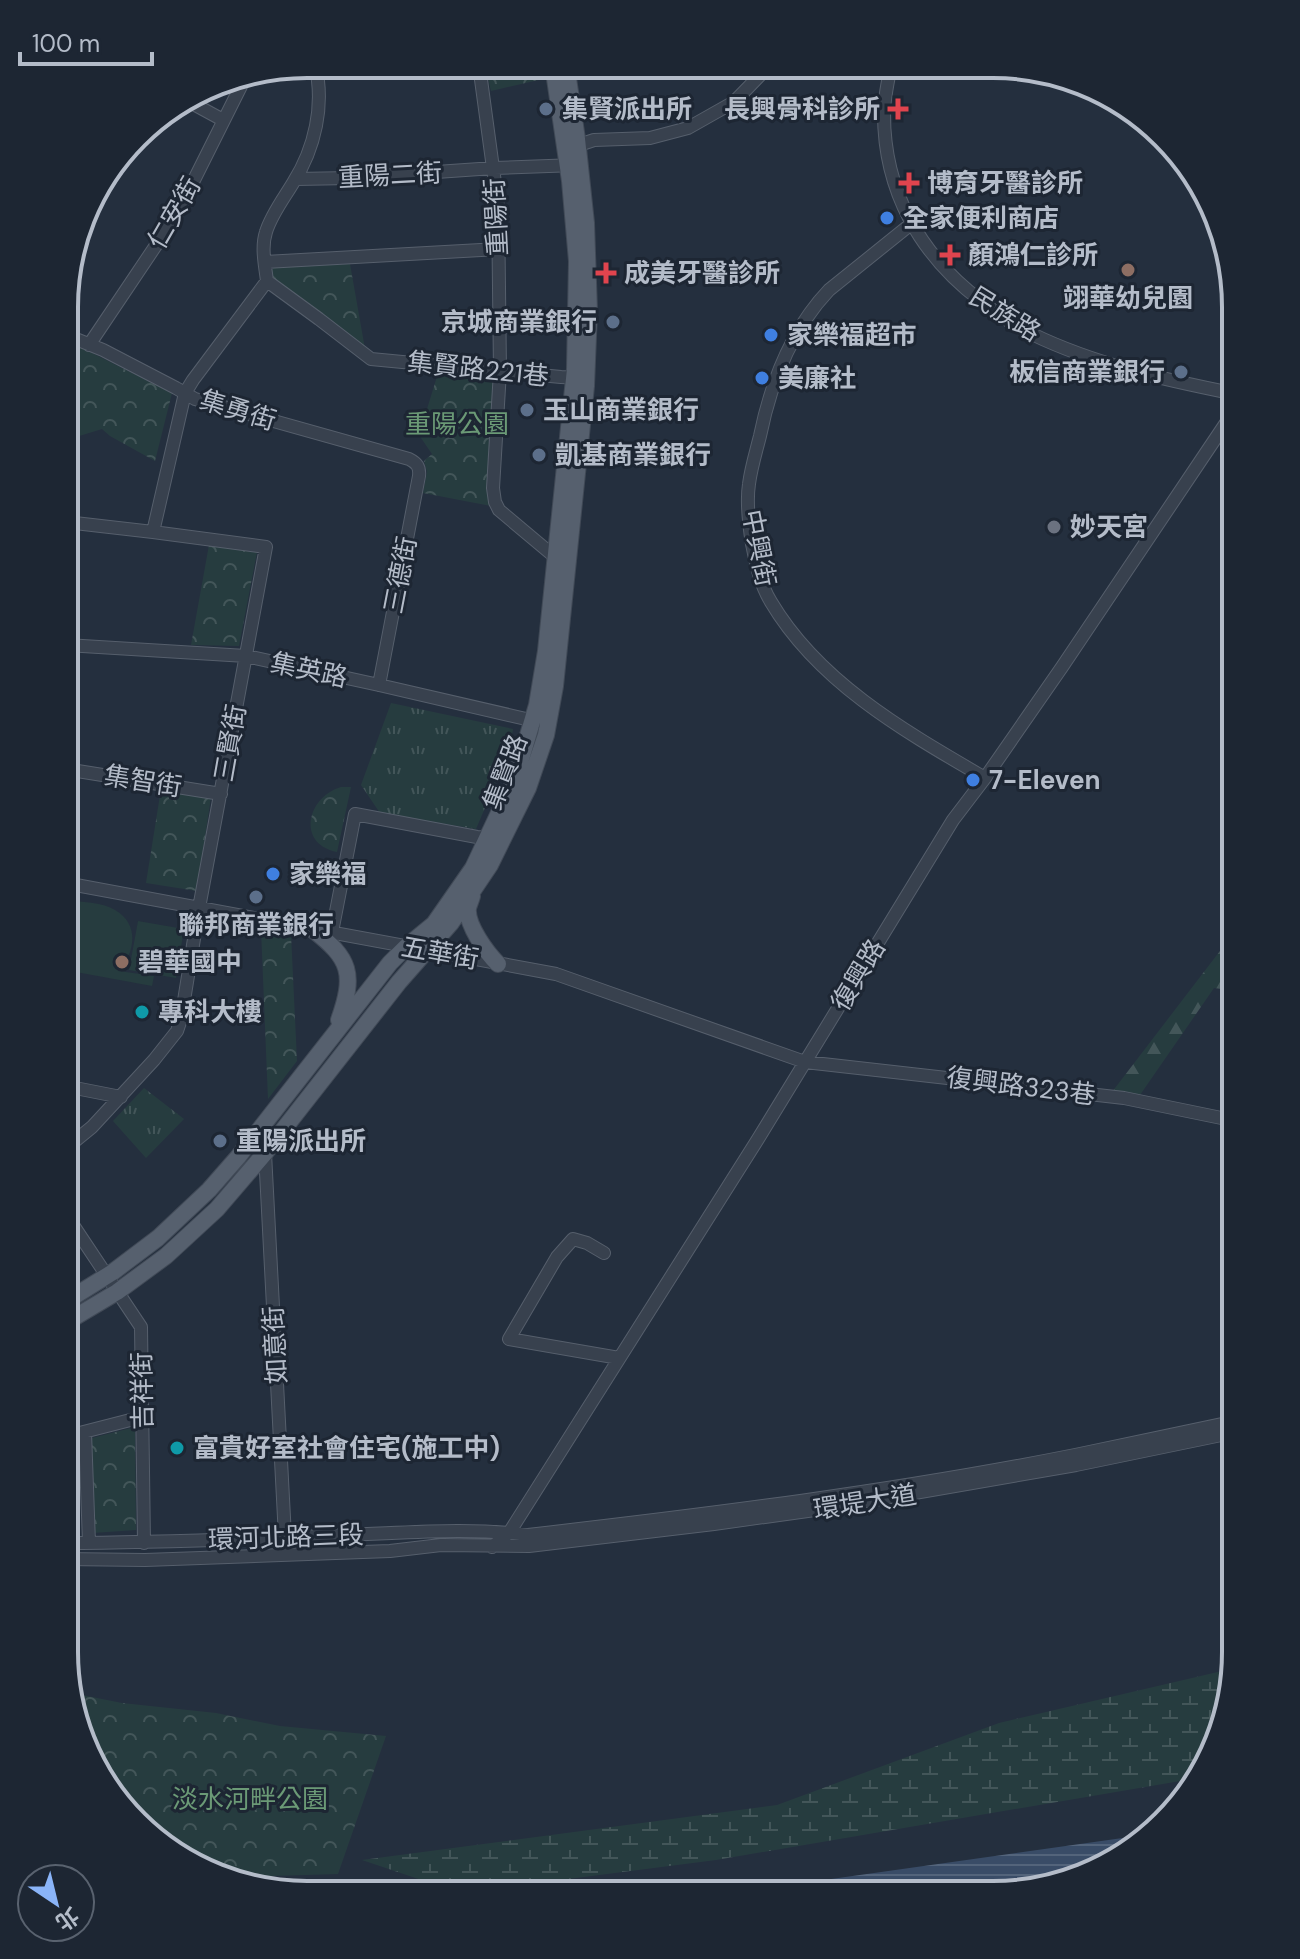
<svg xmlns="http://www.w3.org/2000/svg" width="1300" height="1959" font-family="'DM Sans','Noto Sans TC',sans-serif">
<defs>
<pattern id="grass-tufts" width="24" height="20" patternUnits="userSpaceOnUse" patternTransform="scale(2)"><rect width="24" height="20" fill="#263c3f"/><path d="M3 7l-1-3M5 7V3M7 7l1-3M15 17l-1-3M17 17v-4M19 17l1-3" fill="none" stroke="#435659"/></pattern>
<pattern id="forest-firs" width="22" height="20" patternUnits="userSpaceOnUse" patternTransform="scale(2)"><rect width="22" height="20" fill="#263c3f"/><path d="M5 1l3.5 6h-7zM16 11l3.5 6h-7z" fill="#435659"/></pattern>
<pattern id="wetland-marsh" width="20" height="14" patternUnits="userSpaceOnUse" patternTransform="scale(2)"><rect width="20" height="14" fill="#263c3f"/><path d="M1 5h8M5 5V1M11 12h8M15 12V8" fill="none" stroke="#435659"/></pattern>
<pattern id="park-crowns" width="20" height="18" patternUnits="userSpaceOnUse" patternTransform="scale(2)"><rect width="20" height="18" fill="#263c3f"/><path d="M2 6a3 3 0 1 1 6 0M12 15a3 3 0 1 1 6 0" fill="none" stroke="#435659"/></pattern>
<pattern id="water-rules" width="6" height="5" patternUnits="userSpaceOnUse" patternTransform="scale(2)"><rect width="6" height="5" fill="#394c67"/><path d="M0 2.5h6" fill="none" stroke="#53647b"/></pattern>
</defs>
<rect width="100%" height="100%" fill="#242f3e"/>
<path fill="url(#grass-tufts)" d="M391,703L513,729L510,749L476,829L380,813L361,785Z
M144,1088L184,1119L146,1158L113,1121Z"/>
<path fill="url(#forest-firs)" d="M1236,930V991L1214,988L1140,1095L1112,1092Z"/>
<path fill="url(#wetland-marsh)" d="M1235,1668L1198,1778L716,1860L460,1893L362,1860L777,1805L999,1723Z"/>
<path fill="url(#park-crowns)" d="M485,65H540L543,79L491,91Z
M350,264L365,349L272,279V270L274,267Z
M66,340L172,393L155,461L110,436L102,429L66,440Z
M439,370L490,376L494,381L487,494L491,506L423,493L427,472L424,461L432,454L419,435Z
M209,545L257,552L239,646L191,645Z
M341,787H351L337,852C296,844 307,797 341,787Z
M161,789L211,797L197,891L146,883Z
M261,929L291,934L297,1061L268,1099Z
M135,1427L136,1530L92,1533L88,1439Z
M72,1693L122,1703L216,1713L280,1726L386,1736L338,1874L236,1877L159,1845L83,1746Z"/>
<path fill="#263c3f" d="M65,900C81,902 102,902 115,910C140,924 135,953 119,971L154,976L152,986L65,970Z
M138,921L184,929L176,978L129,970Z"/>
<path fill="url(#water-rules)" d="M1151,1834L1141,1845L1087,1876L994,1895L724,1894Z"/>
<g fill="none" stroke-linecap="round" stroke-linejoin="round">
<g stroke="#565f6c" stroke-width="14">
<path id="minor" d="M315,64C325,105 315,148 293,183C284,198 271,215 266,232C261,247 265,265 267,281L319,319L371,359L561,377L582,378
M479,65L498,205L500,371L493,488L495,502L499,510L555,557
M891,66C888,81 884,98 884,114C884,191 920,255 981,301C997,313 1014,326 1032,334C1096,365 1166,380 1236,394
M188,101L223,120
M570,148L594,140L650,138L688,128L734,102L770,65
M296,179L350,178L494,168L576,165
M911,224L829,290C791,330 771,382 760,436C756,452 751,468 749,484C746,503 749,525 752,544C756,564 760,584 771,602C819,683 906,732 985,778
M265,262L499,249
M66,335L103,350L176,388L195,399L409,459C417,463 420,467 419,476L379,685
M89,345L177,214L247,74
M66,522L153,532
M66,645L246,656L379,685L539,722
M65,769L221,794
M65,883L556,974L805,1062L1124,1098L1236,1121
M332,932L355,814L477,837L488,838
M65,1086L121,1097
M65,1149L92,1127L154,1060L177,1031L181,1019L199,908L266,547L153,532L185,393L193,380L267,281
M265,1153L285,1537
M65,1213L141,1327L144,1543
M604,1253L587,1243L573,1239L557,1257L509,1339L619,1358
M85,1432L89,1543
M64,1437L142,1417
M64,1543C158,1543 251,1539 345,1535C406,1533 468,1527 528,1535C711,1514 894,1491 1075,1455C1129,1444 1182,1432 1236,1421
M492,1547L509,1533L758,1139L953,820L985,778L1062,667L1236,408
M64,1559L145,1560L390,1551L441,1545L529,1546L714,1524L822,1509L1076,1465L1236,1432"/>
</g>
<g stroke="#414a57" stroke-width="18">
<path id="major" d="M472,896C471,900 469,904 468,908C466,925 487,953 498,964
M312,929C351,959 355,974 339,1020
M65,1302L113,1272L158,1238L209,1190L238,1157L390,963L406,947L434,924L473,868L515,779L537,705L546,651L575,369L577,261L570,181L553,65
M65,1323L117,1292L166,1256L217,1209L265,1153L399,982L451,923L490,865L528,788L546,735L555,686L586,386L589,311L586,223L577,139L566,65"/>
</g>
<use href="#minor" stroke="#38414e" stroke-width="12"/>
<use href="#major" stroke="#56606e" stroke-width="16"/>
</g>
<g fill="#5c6f8a" stroke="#1d2633" stroke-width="3">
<circle cx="546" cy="109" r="8"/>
<circle cx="613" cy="322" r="8"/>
<circle cx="1181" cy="372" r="8"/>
<circle cx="527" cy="410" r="8"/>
<circle cx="539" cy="455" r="8"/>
<circle cx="256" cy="897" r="8"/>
<circle cx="220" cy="1141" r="8"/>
</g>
<g fill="#e0444e" stroke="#1d2633" stroke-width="3">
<path d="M894 97h8v8h8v8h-8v8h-8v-8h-8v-8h8z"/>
<path d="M905 171h8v8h8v8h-8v8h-8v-8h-8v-8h8z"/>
<path d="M946 243h8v8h8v8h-8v8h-8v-8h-8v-8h8z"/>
<path d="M602 261h8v8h8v8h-8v8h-8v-8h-8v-8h8z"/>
</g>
<g fill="#3f7fe0" stroke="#1d2633" stroke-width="3">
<circle cx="887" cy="218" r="8"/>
<circle cx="771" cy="335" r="8"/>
<circle cx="762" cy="378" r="8"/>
<circle cx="973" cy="780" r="8"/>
<circle cx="273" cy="874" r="8"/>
</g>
<g fill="#8d6e63" stroke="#1d2633" stroke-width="3">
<circle cx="1128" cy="270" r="8"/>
<circle cx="122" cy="962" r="8"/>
</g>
<circle fill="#6b7280" stroke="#1d2633" stroke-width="3" cx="1054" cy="527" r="8"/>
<g fill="#0f9aa8" stroke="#1d2633" stroke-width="3">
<circle cx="142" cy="1012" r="8"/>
<circle cx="177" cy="1448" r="8"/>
</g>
<g text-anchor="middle" stroke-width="6" stroke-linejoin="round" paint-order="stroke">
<g font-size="26" font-weight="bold" fill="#b4bcc9" stroke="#1d2633" text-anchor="start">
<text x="562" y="118">集賢派出所</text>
<text x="880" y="118" text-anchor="end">長興骨科診所</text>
<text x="927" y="192">博育牙醫診所</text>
<text x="903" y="227">全家便利商店</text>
<text x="968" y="264">顏鴻仁診所</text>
<text x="624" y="282">成美牙醫診所</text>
<text x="1128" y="307" text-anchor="middle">翊華幼兒園</text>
<text x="597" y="331" text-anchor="end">京城商業銀行</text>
<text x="787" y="344">家樂福超市</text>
<text x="1165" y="381" text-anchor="end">板信商業銀行</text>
<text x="778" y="387">美廉社</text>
<text x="543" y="419">玉山商業銀行</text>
<text x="555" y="464">凱基商業銀行</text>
<text x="1070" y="536">妙天宮</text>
<text x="989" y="789">7-Eleven</text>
<text x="289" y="883">家樂福</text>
<text x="256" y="934" text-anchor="middle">聯邦商業銀行</text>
<text x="138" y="971">碧華國中</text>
<text x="158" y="1021">專科大樓</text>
<text x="236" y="1150">重陽派出所</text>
<text x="193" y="1457">富貴好室社會住宅(施工中)</text>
</g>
<g font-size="26" fill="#b4bcc9" stroke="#1d2633">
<text transform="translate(390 175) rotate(-3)" y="9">重陽二街</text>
<text transform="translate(174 213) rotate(-60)" y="9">仁安街</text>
<text transform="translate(496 217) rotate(-93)" y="9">重陽街</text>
<text transform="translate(1005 314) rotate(32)" y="9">民族路</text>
<text transform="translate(478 369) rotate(6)" y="9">集賢路221巷</text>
<text transform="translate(238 410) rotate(17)" y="9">集勇街</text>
<text transform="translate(759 548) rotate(79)" y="9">中興街</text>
<text transform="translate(400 575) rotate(-79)" y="9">三德街</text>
<text transform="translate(309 670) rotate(12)" y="9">集英路</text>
<text transform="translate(230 743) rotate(-80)" y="9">三賢街</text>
<text transform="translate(505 772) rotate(-69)" y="9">集賢路</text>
<text transform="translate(143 781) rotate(9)" y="9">集智街</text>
<text transform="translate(440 953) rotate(10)" y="9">五華街</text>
<text transform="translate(858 975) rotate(-59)" y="9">復興路</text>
<text transform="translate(1021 1086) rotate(7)" y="9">復興路323巷</text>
<text transform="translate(275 1345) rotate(-93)" y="9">如意街</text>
<text transform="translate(142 1391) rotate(-91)" y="9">吉祥街</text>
<text transform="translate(865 1502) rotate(-9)" y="9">環堤大道</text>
<text transform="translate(286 1537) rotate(-2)" y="9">環河北路三段</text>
</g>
<g font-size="26" fill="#6b9a76" stroke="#1d2633">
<text x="457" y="433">重陽公園</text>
<text x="250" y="1808">淡水河畔公園</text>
</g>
</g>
<path d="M0 0H1300V1959H0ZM307 78H993A229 229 0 0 1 1222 307V1652A229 229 0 0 1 993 1881H307A229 229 0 0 1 78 1652V307A229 229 0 0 1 307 78Z" fill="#1d2633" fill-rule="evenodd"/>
<path fill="none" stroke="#b4bcc9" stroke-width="4" d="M307 78H993A229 229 0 0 1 1222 307V1652A229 229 0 0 1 993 1881H307A229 229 0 0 1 78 1652V307A229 229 0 0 1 307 78Z"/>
<g transform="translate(56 1903) rotate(145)"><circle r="38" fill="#1d2633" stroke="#59626f" stroke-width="2"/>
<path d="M0-6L14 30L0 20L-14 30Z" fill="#8ab4f8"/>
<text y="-12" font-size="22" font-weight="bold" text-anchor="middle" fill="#b4bcc9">北</text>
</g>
<path d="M20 52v12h132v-12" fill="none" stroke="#b4bcc9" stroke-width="4"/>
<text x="32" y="52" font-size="24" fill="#b4bcc9" stroke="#1d2633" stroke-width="6" paint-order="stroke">100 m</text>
</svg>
